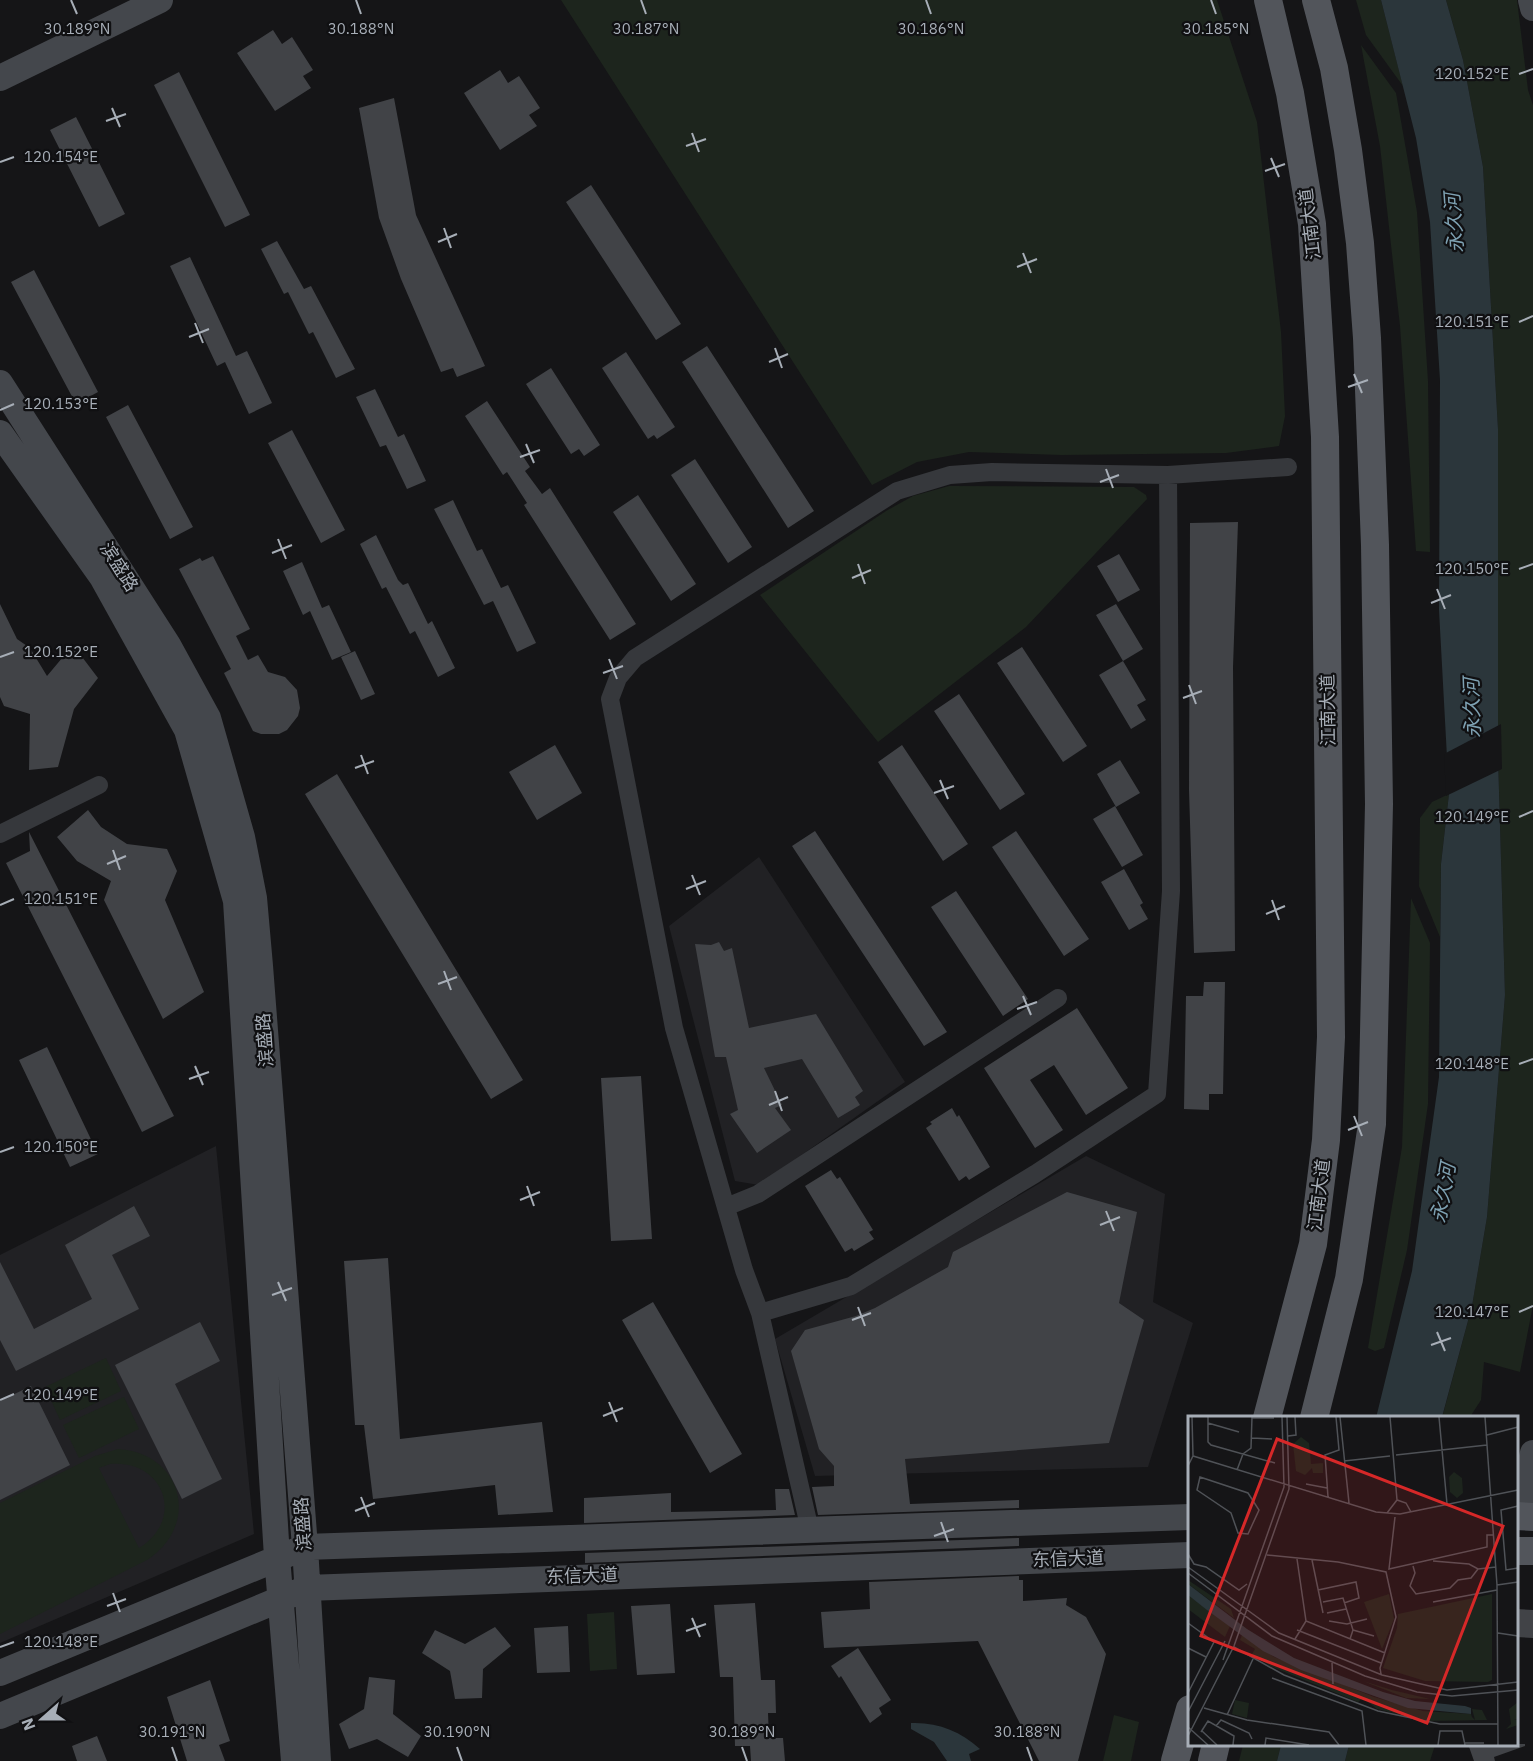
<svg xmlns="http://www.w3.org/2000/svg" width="1533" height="1761" font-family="'IBM Plex Sans','Noto Sans SC',sans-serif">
<rect width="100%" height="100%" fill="#151517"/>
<path fill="#212124" d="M759,857L905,1082L759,1185L735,1181L669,926Z
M216,1146L254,1534L0,1643V1255Z
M1086,1156L1165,1194L1153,1302L1193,1323L1148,1467L815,1476L775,1339Z"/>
<path fill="#1d251d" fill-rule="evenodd" d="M561,0H1217L1257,122L1281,332L1285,416L1279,446L1226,453L1062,455L969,452L917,462L872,485Z
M1356,0H1381L1403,86L1366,35Z
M1446,0H1517L1528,90L1533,105V1305L1520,1372L1484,1362L1481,1400L1470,1417L1442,1418L1472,1306L1487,1217L1505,995L1498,757V429L1483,167L1463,60Z
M1361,45L1396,93L1417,212L1428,381L1430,552L1416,551L1400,326L1380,146Z
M949,486L1134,487L1146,495L1147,499L1026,627L878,742L760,595L886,511L913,496Z
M1449,794L1441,864L1440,937L1419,886L1420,818L1432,802Z
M1411,898L1430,943L1428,1104L1407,1250L1384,1348L1375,1351L1368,1348L1402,1147Z
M106,1358L121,1391L60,1420L45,1387Z
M124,1397L139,1429L79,1458L63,1425Z
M118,1449C183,1453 201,1525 147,1560L0,1634V1503L95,1456ZM110,1464C164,1459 186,1519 139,1548L99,1468Z
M614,1612L617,1669L590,1671L587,1614Z
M1114,1715L1139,1722L1131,1761H1103Z
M1243,1745H1281L1277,1761H1239Z
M1349,1745V1744L1435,1745L1430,1761H1345Z"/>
<path fill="#2b363b" d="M1381,0H1446L1463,60L1483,167L1498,429V757L1505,995L1487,1217L1472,1306L1442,1417L1376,1418L1412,1271L1439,1077L1441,864L1449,794L1439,610L1440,380L1430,222L1416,138Z
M911,1723C938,1722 960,1731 980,1749L969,1754L971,1761H947L934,1742L911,1729Z
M1281,1745V1744L1349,1745L1345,1761H1277Z"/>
<path fill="#151517" d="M1501,724L1502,769L1446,796L1444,754Z"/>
<path fill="#414347" d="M273,30L282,44L292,37L313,70L303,76L311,88L275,111L237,53Z
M500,70L508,83L519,76L540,108L529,115L537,126L500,150L464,93Z
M179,72L250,215L225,227L154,85Z
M394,98L416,215L485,366L457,377L453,368L441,372L401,279L379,218L359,108Z
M76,117L125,214L99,227L50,130Z
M591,185L681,324L656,340L566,202Z
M277,241L304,289L311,286L355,369L336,378L313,332L309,334L288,292L284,294L261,249Z
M190,257L236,356L247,351L272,403L249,414L225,362L217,366L170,266Z
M34,270L98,392L76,404L11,282Z
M707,346L814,511L788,528L682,362Z
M626,352L675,427L657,439L654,435L648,439L602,368Z
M551,368L600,445L584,456L579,449L571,454L526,384Z
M375,389L398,437L404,434L426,481L407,489L386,445L380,447L356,397Z
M487,401L530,467L525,471L542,494L550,488L636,624L610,640L524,505L527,503L507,472L503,475L465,416Z
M128,405L193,527L170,539L106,417Z
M292,430L345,530L321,543L268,443Z
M695,459L752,547L728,563L671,475Z
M638,495L696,584L671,601L613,512Z
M453,500L477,551L482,549L501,588L508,585L536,643L517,652L493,601L484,605L434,509Z
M1238,522L1233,667L1235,951L1194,953L1189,790L1190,523Z
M376,535L398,580L403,585L408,583L428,624L432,621L455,668L438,677L415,631L410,634L386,587L382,589L360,544Z
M1119,554L1140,590L1118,602L1097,566Z
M213,556L250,629L236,636L248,660L258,655L268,672L285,677L297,690L300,708L298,716L287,730L279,734H261L253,731L224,673L231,669L179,569L200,558L202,561Z
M302,562L322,608L329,605L351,652L332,660L310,611L303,615L283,571Z
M0,604L17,639L30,648L47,676L73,645L98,678L74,709L58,767L29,770L30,714L4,706L0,697Z
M1116,604L1143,649L1123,661L1096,615Z
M1022,647L1087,746L1063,762L997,663Z
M355,651L375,694L361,700L341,657Z
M1123,661L1146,700L1137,705L1146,720L1131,729L1099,675Z
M959,694L1025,794L1000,810L934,711Z
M555,745L582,793L537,820L509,772Z
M902,745L968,844L943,861L878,762Z
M1120,760L1140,793L1116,807L1097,774Z
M337,774L523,1080L491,1099L305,794Z
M1115,806L1143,855L1122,867L1093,819Z
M88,810L101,827L127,844L167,849L177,871L165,900L204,992L163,1019L104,900L111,881L77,861L57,837Z
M815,831L947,1032L924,1046L792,846Z
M1016,831L1089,939L1064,956L992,847Z
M29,832L174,1116L142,1132L6,863L30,851Z
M1124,869L1143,903L1140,905L1148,919L1129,930L1101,882Z
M956,891L1028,999L1003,1016L931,907Z
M719,942L724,951L732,948L749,1028L816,1014L863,1091L855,1097L860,1105L838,1118L802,1059L764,1068L782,1105L775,1108L791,1130L757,1153L730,1114L738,1110L726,1057H715L695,944L711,945Z
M1204,982H1225L1223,1094H1209V1110L1184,1109L1186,996H1203Z
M1077,1008L1128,1088L1086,1115L1054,1065L1030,1080L1063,1130L1035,1148L984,1068Z
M47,1047L98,1154L70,1167L19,1060Z
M641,1076L652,1239L611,1241L601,1078Z
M952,1108L957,1117L959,1115L990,1167L969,1180L966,1176L959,1181L926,1128L932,1124L930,1122Z
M831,1170L837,1179L840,1177L873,1230L869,1232L874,1239L854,1251L852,1248L845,1252L805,1186Z
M1067,1192L1137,1212L1119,1303L1144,1320L1109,1443L905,1459L910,1504L1019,1500V1508L818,1515L812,1487L834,1486V1466L819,1449L791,1351L805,1330L856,1316L875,1308L948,1267L953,1252Z
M134,1206L150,1236L112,1255L139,1309L16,1371L0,1340V1262L34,1329L92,1299L65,1245Z
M388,1258L400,1439L542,1422L553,1512L498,1515L495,1485L373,1499L364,1425H355L344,1261Z
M653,1302L742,1454L710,1473L622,1320Z
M200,1322L220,1361L175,1384L222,1479L182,1499L115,1365Z
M31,1386L70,1465L0,1500V1401Z
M775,1489H789L795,1515L584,1523V1498L671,1493V1512L776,1510Z
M1019,1538V1546L585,1563V1553Z
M1019,1576V1580H1023V1601L1067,1598L1066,1605L1086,1617L1106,1654L1078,1761H1039L978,1641L824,1648L821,1612L870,1609L869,1582Z
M755,1603L761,1680H775L776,1713H768L769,1738H783L785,1761H751L750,1746H735L733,1677H720L714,1605Z
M670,1604L675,1673L637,1675L631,1606Z
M1516,1609L1533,1610V1638L1516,1637Z
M568,1626L570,1672L537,1673L534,1628Z
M495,1627L511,1646L483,1669L482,1698L455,1699L450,1671L422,1653L435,1630L465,1644Z
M858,1648L891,1700L879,1708L882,1714L870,1723L841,1676L839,1678L831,1666Z
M369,1677L395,1680L393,1714L421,1736L408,1757L377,1739L349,1749L339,1724L364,1709Z
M210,1680L230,1741L219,1745L225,1761H187L167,1697Z
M97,1736L107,1761H77L72,1746Z
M1468,1744H1525V1746L1494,1757L1495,1761H1474Z"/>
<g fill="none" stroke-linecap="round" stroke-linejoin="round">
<path stroke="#36383c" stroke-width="18" d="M0,834L99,785
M726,1207L758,1194L1058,998
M760,1313L851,1286L1035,1174L1157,1094L1171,891L1168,475
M810,1530L760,1313L744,1270L674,1028L610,699L618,678L635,658L897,491L950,475L992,472L1168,475L1288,467"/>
<path stroke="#44474c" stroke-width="26" d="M1531,0L1533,8
M0,78L160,0
M0,383L168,645L208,718L242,837L254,898L260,966L305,1547L318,1761
M0,433L102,577L187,730L236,901L277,1557L294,1761
M1517,1516L1533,1453
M0,1673L305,1547L1190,1517
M0,1716L307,1588L1190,1555"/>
<path stroke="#52555b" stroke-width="28" d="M1267,1418L1313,1244L1326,1140L1331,1037L1325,437L1312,224L1290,93L1268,0
M1314,1418L1349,1279L1372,1124L1379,804L1375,545L1367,338L1360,243L1348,150L1334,68L1316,0
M1516,1516L1533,1517
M1516,1551H1533
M1175,1761L1190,1709
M1212,1761L1216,1744"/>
</g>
<path fill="none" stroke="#a7aeb7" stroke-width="2" d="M71,0L77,14M356,0L361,14M641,0L646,14M926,0L931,14M1211,0L1216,14M1519,74L1533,69M112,108L120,127M106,121L126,114M692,133L699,152M686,146L706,139M1271,158L1279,177M0,162L14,157M1265,171L1285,164M444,228L451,248M438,242L457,234M1023,253L1031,273M1017,267L1037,259M1519,322L1533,316M195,323L203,343M189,337L209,329M775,348L782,368M769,362L788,354M1354,374L1362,393M1348,387L1368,380M0,410L14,404M526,444L534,463M520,457L540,450M1106,469L1113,488M1100,482L1119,475M278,539L286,559M272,553L292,545M858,564L865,584M1519,569L1533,564M852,578L871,570M1437,589L1445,609M1431,603L1451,595M0,657L14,652M609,659L617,679M603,673L623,666M1189,685L1196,704M1183,698L1202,691M361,755L368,774M355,768L374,761M940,780L948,799M934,793L954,786M1519,817L1533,811M113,850L120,870M107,864L126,856M692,875L700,895M686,889L706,881M1272,900L1279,920M0,905L14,899M1266,914L1285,906M444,971L451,990M438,984L457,977M1023,996L1031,1015M1017,1009L1037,1002M1519,1064L1533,1059M195,1066L203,1085M189,1079L209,1072M775,1091L782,1111M769,1105L788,1097M1354,1116L1362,1136M1348,1130L1368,1122M0,1152L14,1147M527,1186L534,1206M520,1200L540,1192M1106,1211L1114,1231M1100,1225L1120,1217M278,1282L286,1301M272,1295L292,1288M858,1307L865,1326M1519,1312L1533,1306M852,1320L871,1313M1437,1332L1445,1351M1431,1345L1451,1338M0,1400L14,1394M609,1402L617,1422M603,1416L623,1408M361,1497L369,1517M355,1511L375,1503M941,1522L948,1542M934,1536L954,1529M113,1593L120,1612M107,1606L126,1599M692,1618L700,1637M686,1631L706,1624M0,1647L14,1642M172,1747L177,1761M457,1747L462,1761M742,1747L747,1761M1027,1747L1032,1761"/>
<g text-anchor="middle" stroke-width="4.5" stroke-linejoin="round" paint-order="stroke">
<g font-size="18" fill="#a7aeb7" stroke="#101012">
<text transform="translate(1310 224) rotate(-97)" y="6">江南大道</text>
<text transform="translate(119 567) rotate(58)" y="6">滨盛路</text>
<text transform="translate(1328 710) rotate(-91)" y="6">江南大道</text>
<text transform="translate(265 1040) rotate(-94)" y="6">滨盛路</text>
<text transform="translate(1319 1195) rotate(-83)" y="6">江南大道</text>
<text transform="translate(303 1524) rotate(-94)" y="6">滨盛路</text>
<text transform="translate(1068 1559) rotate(-2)" y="6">东信大道</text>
<text transform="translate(582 1576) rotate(-2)" y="6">东信大道</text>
</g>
<g font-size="20" font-style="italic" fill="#7ea1b2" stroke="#101012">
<text transform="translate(1454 223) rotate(-94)" y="7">永久河</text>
<text transform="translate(1472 708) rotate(-92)" y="7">永久河</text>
<text transform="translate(1443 1193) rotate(-80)" y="7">永久河</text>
</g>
</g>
<g transform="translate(1188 1416)">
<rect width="330" height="330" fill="#151517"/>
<path d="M113,21L121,27L123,48L135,47V57H125L124,52L117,59L108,55L105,28ZM266,56L274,62L275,77L269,82L262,76L261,61ZM0,164L43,193L46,202L0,168ZM201,178L206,203L194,233L176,186ZM304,178V264L300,266L237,265L195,252L209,212L210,198ZM0,179L42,210L37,221L0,193ZM54,219L86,241L186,281L235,295L283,298L284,301L287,304L284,293L294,294L299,304L239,305L189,293L175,282L170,286L82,250L64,238L67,233L52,224ZM175,265L204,274L242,283L218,282ZM47,284L61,287L59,302L44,298ZM330,286V303L326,304H330V309L318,313L323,308L321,293Z" fill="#1d251d"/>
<path d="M0,168L59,213L106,242L195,276L227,285L277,290L283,292V298L220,292L113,254L75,235L19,194L0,179Z" fill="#2b363b"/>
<path fill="none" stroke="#4f5257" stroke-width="1.5" d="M4,1L5,40M20,1V26L23,29L87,47M152,1L161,87M202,1L209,84M251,1L259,88M297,1L309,169L310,329M64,2H86M20,7L51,16M299,19L330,11M100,20L108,19L107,1M64,22L84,23M208,39L299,29M156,45L202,40M0,50L5,40L188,96L212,98L330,74M49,54L55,38L63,32L64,1M12,61L60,77L71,94L60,118L50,117L43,97L9,74ZM118,68L139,72M140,81L137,39L151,34L148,1M330,90L313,94L318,154L330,152M199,97L209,84L218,87L223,96M207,101L201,153L299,131V119H306M0,138L6,148L18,151L51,174L59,168M79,139L150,146L198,156L208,201L192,252L193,258M109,143L118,205L197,237M124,144L135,197M245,145L281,148L290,153L308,151M225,150L227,157L222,170L228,178L262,172L270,164L283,162L290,153M0,151L91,217L194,259L259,274L330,266M0,157L84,220L177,260L229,276L264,280L330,274M309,169L330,166M130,174L168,166L171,182L156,187M135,186L155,182L165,214L162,223M245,186L309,174M139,197L158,193M141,205L159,208L179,203M0,207L26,226L0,277M109,214L193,247M165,214L186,220M310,217L330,220M107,223L118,205M46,231L96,259L190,295L252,308H310M0,232L18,241M35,244L96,71L94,1M144,247L145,268M84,262L174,295L178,329M16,292L59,304L141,316L151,329M0,296L37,225M39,299L65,243M28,310L33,304L61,317L64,323M0,311L20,329M14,315L29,329M13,316L20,305L46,320L45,329M0,320L46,230L101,73L99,1M277,327H296M77,329L78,322L121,329M250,329L252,315H274L277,329"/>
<path fill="#d62828" fill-opacity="0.15" stroke="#d62828" stroke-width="3" d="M89,23L315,110L239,307L13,220Z"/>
<rect width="330" height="330" fill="none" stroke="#a7aeb7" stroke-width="3"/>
</g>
<g font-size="15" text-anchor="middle" fill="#a7aeb7" stroke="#101012" stroke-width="4.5" stroke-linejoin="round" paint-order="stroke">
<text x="77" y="34">30.189°N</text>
<text x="361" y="34">30.188°N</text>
<text x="646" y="34">30.187°N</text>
<text x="1216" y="34">30.185°N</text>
<text x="931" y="34">30.186°N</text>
<text x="1472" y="79">120.152°E</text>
<text x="61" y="162">120.154°E</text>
<text x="1472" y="327">120.151°E</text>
<text x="61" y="409">120.153°E</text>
<text x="1472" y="574">120.150°E</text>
<text x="61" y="657">120.152°E</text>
<text x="1472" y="822">120.149°E</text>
<text x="61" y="904">120.151°E</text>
<text x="1472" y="1069">120.148°E</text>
<text x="61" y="1152">120.150°E</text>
<text x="1472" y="1317">120.147°E</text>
<text x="61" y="1400">120.149°E</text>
<text x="61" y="1647">120.148°E</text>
<text x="172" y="1737">30.191°N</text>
<text x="457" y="1737">30.190°N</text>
<text x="742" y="1737">30.189°N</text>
<text x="1027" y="1737">30.188°N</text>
</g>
<g transform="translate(42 1719) rotate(249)" stroke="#101012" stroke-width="4.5" paint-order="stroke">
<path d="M0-4.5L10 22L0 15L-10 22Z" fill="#a7aeb7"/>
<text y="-9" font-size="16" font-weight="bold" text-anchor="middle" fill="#a7aeb7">N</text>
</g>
</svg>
